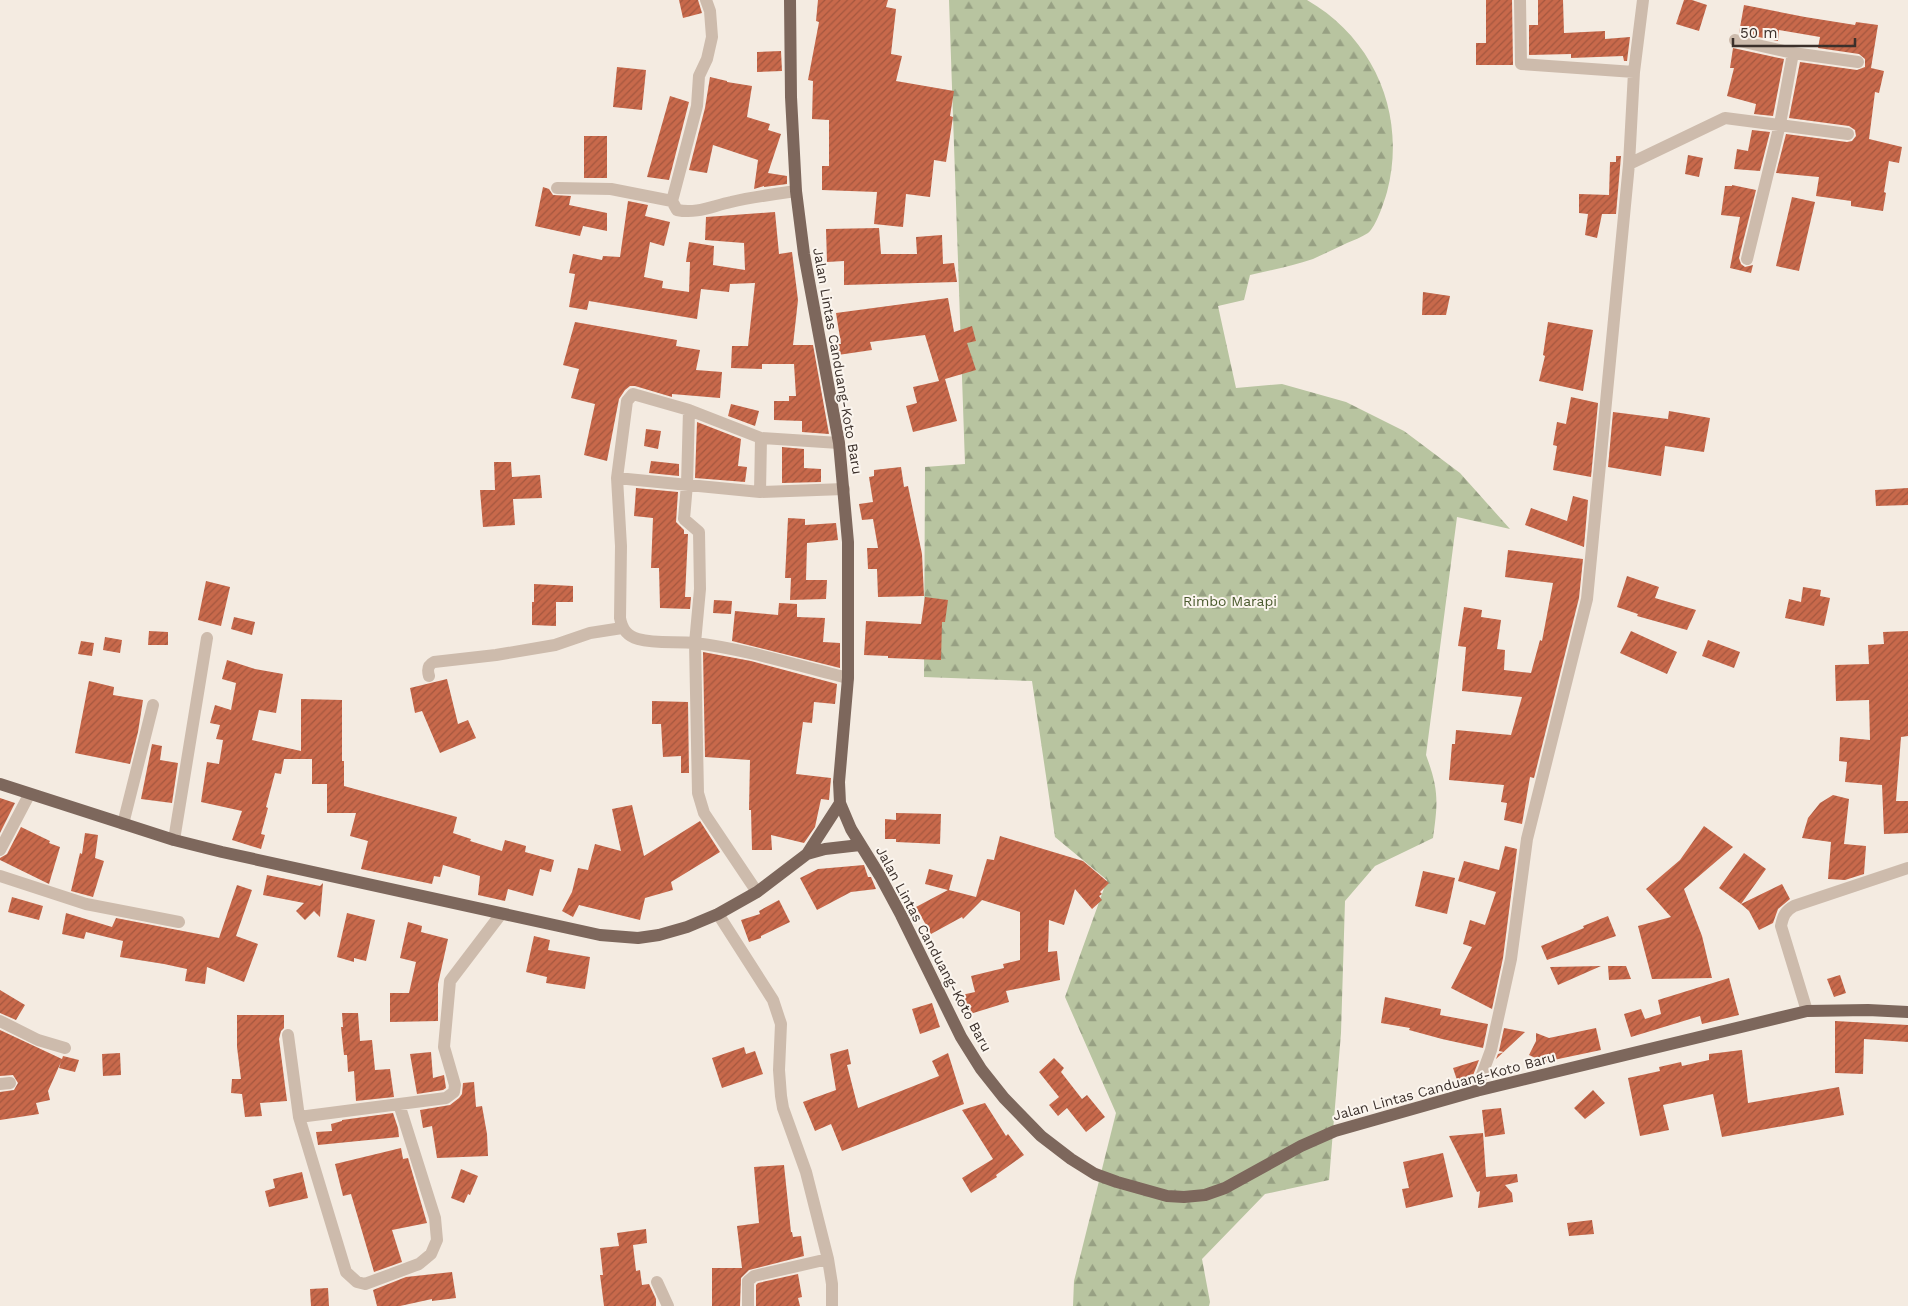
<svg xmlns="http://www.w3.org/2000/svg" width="1908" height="1306" font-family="'Work Sans',sans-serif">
<defs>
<pattern id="forest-firs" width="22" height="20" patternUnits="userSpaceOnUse" patternTransform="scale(1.25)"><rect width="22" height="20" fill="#b8c4a0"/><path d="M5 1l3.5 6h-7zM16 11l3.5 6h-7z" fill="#97a083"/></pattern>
<pattern id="building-hatch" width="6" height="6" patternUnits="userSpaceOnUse" patternTransform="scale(1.25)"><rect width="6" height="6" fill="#c8694b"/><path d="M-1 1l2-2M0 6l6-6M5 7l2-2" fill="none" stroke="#a4573f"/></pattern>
</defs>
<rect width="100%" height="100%" fill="#f4ebe1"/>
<path fill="url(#forest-firs)" d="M949,0H1307C1375,39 1407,116 1387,192C1384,202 1376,227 1368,233C1362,237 1354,240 1347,243C1336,248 1324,254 1313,259C1293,266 1271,270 1250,275L1244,300L1218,306L1236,388L1282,384L1346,402L1404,431L1460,473L1510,529L1457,517L1426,755C1439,790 1438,802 1433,838L1375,866L1345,901L1341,1033L1329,1180L1265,1194L1202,1259L1210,1302L1209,1306H1073L1074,1281L1116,1113L1065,997L1107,880L1055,837L1032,681L924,677L925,467L965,464Z"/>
<path fill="url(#building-hatch)" d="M679,0H698L702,13L683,18Z
M818,0H888L886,7L896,9L891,54L902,56L896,81L954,91L950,116L953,117L946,162L934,160L930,197L906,194L903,227L874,224L877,192L822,190V166H829V120L812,119L813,81L808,80L819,22L816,21Z
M1486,0H1512L1513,65H1476V43H1486Z
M1538,0H1563L1564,33L1605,31V39L1630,37L1627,61H1624L1623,56L1571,58V54L1529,55V25H1538Z
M1684,0H1692L1707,5L1699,31L1676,24Z
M1744,5L1805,17L1855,25L1856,22L1878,25L1871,68L1884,71L1879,93L1875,92L1869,139L1902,147L1899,163L1889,161L1884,192L1886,193L1883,211L1851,206V201L1816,196L1819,177L1776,173L1786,134L1847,142L1852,141L1856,136L1855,130L1849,126L1789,118L1800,62L1857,70L1865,67V59L1859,54L1818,48L1820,37L1779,30L1778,41L1739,33Z
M1733,48L1784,59L1773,116L1754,114L1756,104L1727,96L1734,68H1730Z
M781,51L782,71L757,72V52Z
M617,67L646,70L642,110L613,107Z
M710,77L727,81V82L752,86L747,117L770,124L768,130L781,134L768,173L787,176V184L764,187V186L754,189L758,160L713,145L707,173L689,170L705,108Z
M670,96L689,102L669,180L647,177Z
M1752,130L1770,132L1760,171L1734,169L1737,149L1748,151Z
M584,136H607V178H584Z
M1688,155L1703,158L1699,177L1685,174Z
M1616,156H1621L1616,214H1602L1597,238L1585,235L1588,214L1579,213V194L1609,195L1610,162H1616Z
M1732,185L1756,190L1739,258L1741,264L1745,267L1753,265L1751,273L1730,268L1740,217L1721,215L1725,186H1732Z
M543,187L549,189L553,195L571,196L569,205L607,213V231L583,226L580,236L535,226Z
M1792,197L1815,202L1799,271L1776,266Z
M628,201L648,205L645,216L670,222L664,246L650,242L644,277L663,281L662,288L689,292L690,262H686L689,242L714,246L713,265L745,270L744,243L705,240L706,217L775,212L779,254L792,252L798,300L793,345H813L829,434L802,432V421L774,420V401H789V396H796L794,364H762V369L731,368L732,346H748L755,283L730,284L729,292L701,289L697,319L589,301L587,310L569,307L575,274L569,273L573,254L602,260L603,256L620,257Z
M879,228L881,254H917L916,237L942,235L943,264L954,263L957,282L844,285V261L827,262L826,229Z
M1423,292L1450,296L1446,315H1422Z
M948,298L954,332L972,326L976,341L967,343L976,370L945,379L957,421L913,432L906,406L917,403L913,387L939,381L925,335L870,342L872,350L831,356L829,344H841L836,313Z
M575,322L677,340L676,346L700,350L696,370L722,372L720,398L672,394V397L635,386H630L625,390L619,399L607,461L584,455L595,404L571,398L579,369L563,365Z
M1548,322L1593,330L1583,391L1539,381L1545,356L1543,355Z
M1571,397L1598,403L1591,477L1553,470L1557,446L1553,445L1557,422L1566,424Z
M731,404L759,411L755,426L728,416Z
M1669,411L1710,418L1704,452L1665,446L1661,476L1608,467L1613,412L1668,419Z
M697,422L741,439L738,466L747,467L745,482L695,478Z
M646,429L661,431L658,449L644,446Z
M782,447L804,449V468L821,469V482L782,483Z
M651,461L679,464V476L649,473Z
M494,462H511L512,477L540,475L542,498L513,499L515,525L483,527L480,490H495Z
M901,467L904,487L908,486L922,554L924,596L878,597L877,569H868L867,548H878L873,519L862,520L859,504L873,502L869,477L874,476V470Z
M636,488L678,492L676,522L684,530V534H688L685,597H691L690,609L660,608L659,568H651L653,518L634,516Z
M1908,488V505L1876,506L1875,490Z
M1573,496L1588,500L1584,547L1525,525L1531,508L1567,521Z
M788,518L805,519V525L836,523L838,540L807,543L806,580H827L826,599L790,600L791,578H785Z
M1508,550L1583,559L1579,598L1534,778L1530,777L1522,824L1504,820L1507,803L1501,802L1504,785L1449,780L1452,744H1455L1456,730L1511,735L1522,697L1462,691L1466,647L1458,646L1464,607L1482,610L1481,617L1501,620L1497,649L1505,650L1504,670L1531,673L1540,640L1542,641L1553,583L1505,577Z
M1627,576L1659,587L1655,598L1696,610L1687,630L1637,616L1638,614L1617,607Z
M206,581L230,587L221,626L198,620Z
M534,584L573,586V602H556V626L532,625V602H534Z
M1803,587L1821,590L1820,596L1830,598L1824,626L1785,618L1789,599L1801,602Z
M925,597L948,600L945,622H942L941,660L888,658V656L864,655L866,621L921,624Z
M714,600L732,601L731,614L713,613Z
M779,603L797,604V617L825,618L823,642L840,643V668L732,641L735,611L778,615Z
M234,617L255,622L252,635L231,629Z
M149,631L168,632V645H148Z
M1631,631L1677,652L1667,674L1620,653Z
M1908,631V736L1901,737L1896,801H1908V833L1884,834L1882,785L1845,782L1847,762L1839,761L1840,737L1870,740L1869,700L1836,701L1835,665L1869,664L1868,645L1884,644L1883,632Z
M105,637L122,640L120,653L103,650Z
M1708,640L1740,652L1734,668L1702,656Z
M81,641L94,643L92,656L78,654Z
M703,652L751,661L837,684L835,704L814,702L812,723L803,722L796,774L831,778L829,800L821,799L815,827L804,843L771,835L772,850H752L751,810H749L750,760L705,757Z
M227,660L255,669L283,674L276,713L259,710L252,740L301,751V699L342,700V761H344V786L457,817L453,833L471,839L470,841L502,851L505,840L526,846L525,852L554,860L551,872L540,869L533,896L508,889L505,901L478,895L480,876L443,865L440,877L434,876L432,884L361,869L368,841L350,836L356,813H327V784H312V759H284L281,774L275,773L266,807L268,808L261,834L265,835L261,849L232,840L242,811L201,802L207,762L219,764L223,740L216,739L220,725L210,723L215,705L231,710L236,683L222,679Z
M447,679L458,724L468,720L476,738L440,753L422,711L415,713L410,688Z
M89,681L114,687L113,695L143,700L138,732L130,764L75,753Z
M652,701L688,702L689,773H681V756L663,757L661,724H652Z
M152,744L162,746L160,760L178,763L172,803L141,799Z
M1833,795L1849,799L1844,844L1866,846L1864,874L1845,880L1828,879L1831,842L1802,838L1808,818L1820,803Z
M0,798L15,803L0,833Z
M632,805L644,856L700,821L720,852L671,882L673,890L645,898L640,920L579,905L573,917L562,911L572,892L578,868L588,870L595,844L621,851L612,809Z
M896,813L941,814L940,844L896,842V839H885V819L896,820Z
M1704,826L1733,847L1684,889L1702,936L1712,978L1652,979L1638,926L1671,917L1646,889L1680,860Z
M21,827L50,841L49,843L60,847L49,884L0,860V858L7,854Z
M85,833L98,835L95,858L104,861L93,897L71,891L80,853L82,854Z
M1000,836L1083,861L1109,883L1100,892L1102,894L1099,896L1102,900L1092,909L1075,889L1064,925L1049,920L1048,952L1057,951L1060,980L1006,991L1009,1002L970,1014H962L957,996L975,992L971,976L1004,968L1003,964L1020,960V912L982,900L963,919L962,917L931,934L916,907L948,890L925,884L929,869L953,875L949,890L976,897L987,859L994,860Z
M1505,846L1517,849L1503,958L1492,1009L1451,988L1472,947L1463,944L1470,920L1485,925L1496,892L1458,881L1464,861L1499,870Z
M1744,853L1766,869L1741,904L1719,888Z
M864,865L868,877H871L876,889L851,892L817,910L800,878L818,869Z
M1423,871L1455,878L1447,914L1415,906Z
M267,875L320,886L323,883L320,917L314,911L305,920L296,911L304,903L263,895Z
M1782,884L1790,899L1778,909L1773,923L1759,930L1749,911L1741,904Z
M237,885L252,890L236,936L258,944L244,982L207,967L205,984L185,981L187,969L164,964L120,957L123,941L86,932L84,939L62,934L66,913L112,927L116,918L219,938Z
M12,897L43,906L39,920L8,912Z
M779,900L790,922L761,936V938L749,942L741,920L760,914L759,911Z
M347,913L375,920L366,961L354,958V962L337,957Z
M1608,916L1616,936L1547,960L1541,946L1584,928L1583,926Z
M408,922L422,926L421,932L448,939L438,984V1021L390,1022V993H409L416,962L400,958Z
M534,936L550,940L548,950L590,957L585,989L546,983L547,977L526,972Z
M1601,966L1558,985L1550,967Z
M1608,966H1626L1631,979L1609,980Z
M1840,975L1846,993L1834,997L1827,979Z
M1729,978L1739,1015L1702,1024L1700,1016L1631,1037L1624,1014L1641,1009L1645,1019L1661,1014L1658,1000Z
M0,990L25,1005L16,1020L0,1013Z
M1385,997L1441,1009L1440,1015L1488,1024L1483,1048L1442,1039L1409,1030L1410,1028L1381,1023Z
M932,1003L940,1027L920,1034L912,1009Z
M342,1013H358L360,1041L372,1040L375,1070L390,1069L394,1097L356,1101L354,1071L348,1072L347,1055H344L341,1027H343Z
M237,1015H284V1028L281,1031L279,1039L287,1101L260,1103L262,1116L245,1117L242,1094L231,1093L232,1079H241L237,1047Z
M1835,1021L1908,1025V1042L1864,1039L1863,1074L1835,1073Z
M1504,1028L1525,1032L1496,1059L1498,1054L1504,1052L1499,1051Z
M1596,1028L1601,1050L1544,1062L1529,1055L1536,1041V1033L1549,1038Z
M0,1030L62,1059L63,1056L79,1060L75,1072L59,1068L61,1062L48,1091L50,1100L36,1103L39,1114L0,1120V1092L14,1090L18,1083L13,1075L0,1076Z
M744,1047L746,1054L755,1051L763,1074L722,1088L712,1058Z
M848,1049L851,1064L847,1065L858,1108L939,1076L932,1061L948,1053L964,1104L842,1151L831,1124L815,1131L803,1102L836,1090L830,1054Z
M1742,1050L1748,1103L1839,1087L1844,1115L1722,1137L1713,1094L1663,1105L1669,1130L1640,1136L1628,1078L1660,1071L1659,1067L1681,1062L1682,1066L1709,1060V1054Z
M431,1052L433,1078L444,1075L446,1088L443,1090L417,1094L410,1054Z
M120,1053L121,1075L103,1076L102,1054Z
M1054,1058L1064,1068L1061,1072L1082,1099L1087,1095L1105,1117L1086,1132L1067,1108L1058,1116L1049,1105L1059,1097L1039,1072Z
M1479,1060L1470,1083L1459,1086L1453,1068Z
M474,1082L476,1107L482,1106L487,1134L488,1156L437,1158L432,1126L423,1128L420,1110L450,1105L459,1098L462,1094L463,1083Z
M1593,1090L1605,1103L1585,1119L1574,1108Z
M985,1103L1006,1136L1008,1134L1024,1155L996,1175L997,1177L971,1193L962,1178L993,1159L962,1110Z
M1501,1108L1505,1134L1485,1137L1482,1110Z
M393,1113L398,1128L399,1137L318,1145L316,1132L332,1131L331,1124L342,1121V1120Z
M1483,1133L1486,1177L1517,1174L1518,1182L1505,1185L1512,1193L1513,1202L1478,1208L1480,1191L1477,1192L1449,1136Z
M401,1148L403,1159L408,1158L427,1223L392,1230L402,1262L374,1272L351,1194L343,1196L335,1164Z
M1443,1153L1453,1197L1406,1208L1402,1189L1409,1188L1403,1162Z
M784,1165L791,1232H792L793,1237L801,1236L804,1256L749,1270L741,1278L740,1306H712V1268H742L737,1226L759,1223L754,1167Z
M461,1169L478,1176L470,1195L468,1194L464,1203L451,1198Z
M302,1172L308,1198L269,1207L265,1191L275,1188L273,1179Z
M1592,1220L1594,1234L1569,1236L1567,1223Z
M646,1229L647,1243L633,1245L636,1271L640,1270L642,1285L649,1284L656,1299V1306H604L600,1275H603L600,1248L619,1246L617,1233Z
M452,1272L456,1298L432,1301V1299L400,1306H377L373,1290L406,1277Z
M798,1274L802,1297L798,1298L800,1306H756V1285L758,1283Z
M328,1288L329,1306H311L310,1289Z"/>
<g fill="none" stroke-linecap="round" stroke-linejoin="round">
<path stroke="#cdbbac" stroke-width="12" d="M1520,0L1521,64L1634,72
M1735,40L1793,53L1858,62
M1629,164L1725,118L1848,134
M557,188L611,189L672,201L677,210C697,214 712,206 731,202C752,197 775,194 796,191
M672,201L697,106L699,76L707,59L712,37L710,11L706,0
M1747,259L1780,124L1793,53
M689,410L687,484L684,519L699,532L700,589L695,643L698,793L704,813L757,892
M839,443L761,438L689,410L633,394L627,401L617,478L621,546L620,618C622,629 627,636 638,639C656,644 677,641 695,643C745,649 799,666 848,678
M617,478L760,492L844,489
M760,492L761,438
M429,676C427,669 428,665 434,662L496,655L555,645L590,633L622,628
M123,824L153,705
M174,840L207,638
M0,850L29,795
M0,876L86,904L179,922
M718,914L773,1000L781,1024L779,1070L781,1096L783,1108L806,1172L828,1259L832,1284V1306
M1807,1011L1781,926C1783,916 1785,911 1794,906L1908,868
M0,1021L38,1040L65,1048
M288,1035L299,1117L346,1272L357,1282L365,1284L419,1264L431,1254L437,1240L435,1218L399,1104
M0,1084L10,1083
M1476,1091L1491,1050L1511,959L1527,839L1587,599L1629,164L1634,72L1643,0
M299,1117L446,1098L454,1092L455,1085L444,1047L450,981L501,914
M657,1282L668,1306
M748,1306V1281L754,1276L828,1259"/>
<path stroke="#7d675c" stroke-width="12" d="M790,0L791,97L796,191L804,254L839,443L848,542V678L839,782L840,803L851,829L880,876L901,915L961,1037L981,1069L1004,1098L1041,1136L1071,1159L1095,1174L1117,1182L1167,1196L1184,1197L1205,1195L1225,1188L1301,1146L1335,1131L1476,1091L1807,1011L1868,1010L1908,1012
M0,784L174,840L222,852L600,935L638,938L659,935L687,927L718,914L757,892L807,854L840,803
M807,854L825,849L860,845"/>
</g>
<g text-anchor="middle" stroke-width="4" stroke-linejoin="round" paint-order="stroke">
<g font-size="14" fill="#3b302b" stroke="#fbf5ee">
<text transform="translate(838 361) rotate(80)" y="5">Jalan Lintas Canduang-Koto Baru</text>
<text transform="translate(934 949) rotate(62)" y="5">Jalan Lintas Canduang-Koto Baru</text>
<text transform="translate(1444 1086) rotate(-15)" y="5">Jalan Lintas Canduang-Koto Baru</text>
</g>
<g font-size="14" fill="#4a5a2e" stroke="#fbf5ee">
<text x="1230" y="606">Rimbo Marapi</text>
</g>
</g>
<path d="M1733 38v8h122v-8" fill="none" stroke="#3b302b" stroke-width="2.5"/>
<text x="1740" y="38" font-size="15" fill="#3b302b" stroke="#fbf5ee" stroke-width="4" paint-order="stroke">50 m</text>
</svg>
